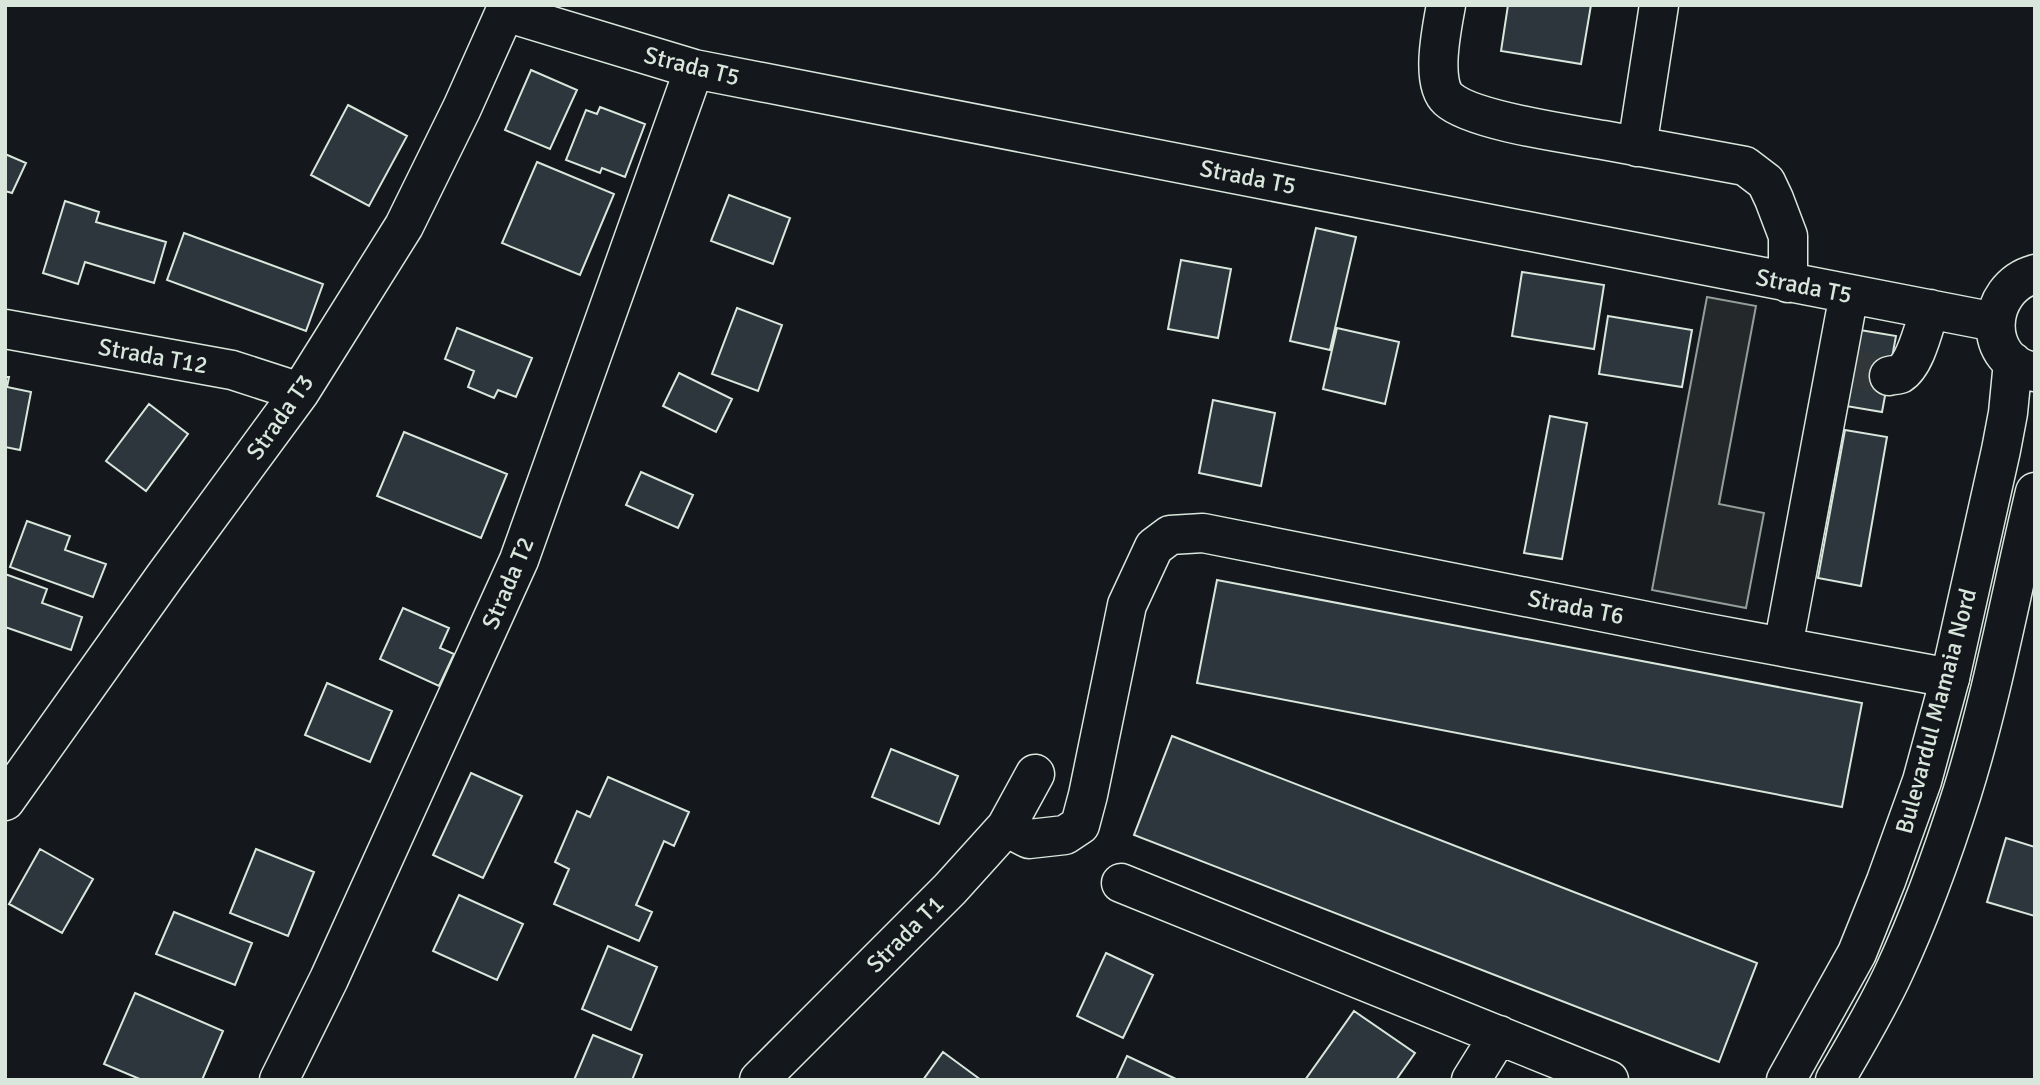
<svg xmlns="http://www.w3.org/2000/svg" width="2040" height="1085" font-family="Signika,sans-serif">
<rect width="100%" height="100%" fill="#14181c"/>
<path fill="#24282b" stroke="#939e99" stroke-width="2" d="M1707,297L1756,306L1719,504L1764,513L1746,608L1652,590Z"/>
<path fill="#2c363c" stroke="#d8e6dc" stroke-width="2" d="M1508,5H1591L1581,64L1501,51Z
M531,70L577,90L550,149L505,130Z
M348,105L407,136L369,206L311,175Z
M600,107L645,124L625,177L602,168L600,173L566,160L586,110L597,114Z
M5,154L26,163L12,193L5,191Z
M537,162L614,194L580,275L502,243Z
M729,195L790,218L773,264L711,241Z
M65,201L99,212L96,222L166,242L154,283L85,262L78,284L43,273Z
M1316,228L1356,237L1330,350L1290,341Z
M184,233L323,284L306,331L167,280Z
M1181,260L1231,269L1218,338L1168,329Z
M1522,272L1604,285L1594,349L1512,336Z
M737,308L782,325L758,391L712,374Z
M1608,316L1692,330L1682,387L1599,374Z
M457,328L532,358L516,397L498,390L494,398L468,387L474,371L445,359Z
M1337,328L1399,342L1385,404L1323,389Z
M1860,330L1896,336L1882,412L1846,406Z
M679,373L732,399L716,432L663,406Z
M5,377H9L7,387L31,392L20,450L5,447Z
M1213,400L1275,413L1261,486L1199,473Z
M149,404L188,434L146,491L106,461Z
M1550,416L1587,423L1562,559L1524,553Z
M1845,430L1887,437L1861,586L1818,578Z
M404,432L507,474L481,538L377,496Z
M641,472L693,495L678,528L626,505Z
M27,521L70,536L65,550L106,564L93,597L10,567Z
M5,574L47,589L42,603L82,617L71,650L5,627Z
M1217,580L1862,703L1842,807L1197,683Z
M403,608L449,628L440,648L454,654L439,686L380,659Z
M327,683L392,711L370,762L305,735Z
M1172,736L1757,963L1719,1062L1134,835Z
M891,749L958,776L939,824L872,797Z
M471,773L522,796L483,878L433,855Z
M608,777L689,812L674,846L664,841L636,905L652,912L639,941L554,904L569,869L555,862L577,811L590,817Z
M2006,838L2035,847V916L1987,902Z
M40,849L93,879L62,933L9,904Z
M256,849L314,872L288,936L230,913Z
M459,895L523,924L497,980L433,951Z
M174,912L252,943L235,985L156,954Z
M608,946L657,967L631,1030L582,1009Z
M1106,953L1153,975L1123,1038L1077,1016Z
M135,993L223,1031L202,1080H142L104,1064Z
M1354,1011L1415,1053L1396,1080H1305Z
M593,1035L642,1055L632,1080H574Z
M943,1052L981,1080H923Z
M1127,1056L1178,1080H1116Z"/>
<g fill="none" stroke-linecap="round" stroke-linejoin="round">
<path stroke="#313739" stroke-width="38" stroke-dasharray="38 19" stroke-linecap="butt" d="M1852,369L1889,376"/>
<g stroke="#d8e6dc" stroke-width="41">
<path id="minor" d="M1446,5C1442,27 1430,83 1448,99C1472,121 1569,134 1603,140C1650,149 1698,157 1745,166L1766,182L1774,199L1788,236V283
M505,12L694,69L1995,322
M1637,147L1659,5
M5,329L232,370L300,392
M1889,376C1891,375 1898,375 1900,374C1916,364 1924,326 1930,309
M1783,647L1849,294
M5,801L165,576L300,392L404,226L462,108L508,5
M1006,827L1029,839L1065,835L1080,825L1088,795L1127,605L1154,547L1170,535L1203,533L1702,632L1950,678
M1121,883L1609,1080
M279,1080L329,979L519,560L694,69
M759,1080L950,889L1006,827L1035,774
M1471,1080L1499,1035"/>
</g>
<g stroke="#d8e6dc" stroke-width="41">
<path id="major" d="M2035,274C1984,288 1981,363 2035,372
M1786,1080L1857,953L1886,881L1922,781L1950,678L2001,450L2008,413L2013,362
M1835,1080C1856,1044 1877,1009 1894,972C1921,914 1943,853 1962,793C1993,694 2011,592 2035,492"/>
</g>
<use href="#minor" stroke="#14181c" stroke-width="38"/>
<use href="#major" stroke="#14181c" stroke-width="38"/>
</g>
<g text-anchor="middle" stroke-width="5" stroke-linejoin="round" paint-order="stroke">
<g font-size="24" fill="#d8e6dc" stroke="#14181c">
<text transform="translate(692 66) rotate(14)" y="8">Strada T5</text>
<text transform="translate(1248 177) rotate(11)" y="8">Strada T5</text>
<text transform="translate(1804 286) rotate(11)" y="8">Strada T5</text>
<text transform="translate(153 356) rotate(10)" y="8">Strada T12</text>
<text transform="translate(280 417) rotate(-55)" y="8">Strada T3</text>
<text transform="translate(508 583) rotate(-67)" y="8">Strada T2</text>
<text transform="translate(1576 607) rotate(11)" y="8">Strada T6</text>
<text transform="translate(1936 711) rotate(-75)" y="8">Bulevardul Mamaia Nord</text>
<text transform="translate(905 934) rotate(-45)" y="8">Strada T1</text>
</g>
</g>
<rect width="2040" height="1085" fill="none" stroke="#d8e6dc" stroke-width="14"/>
</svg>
